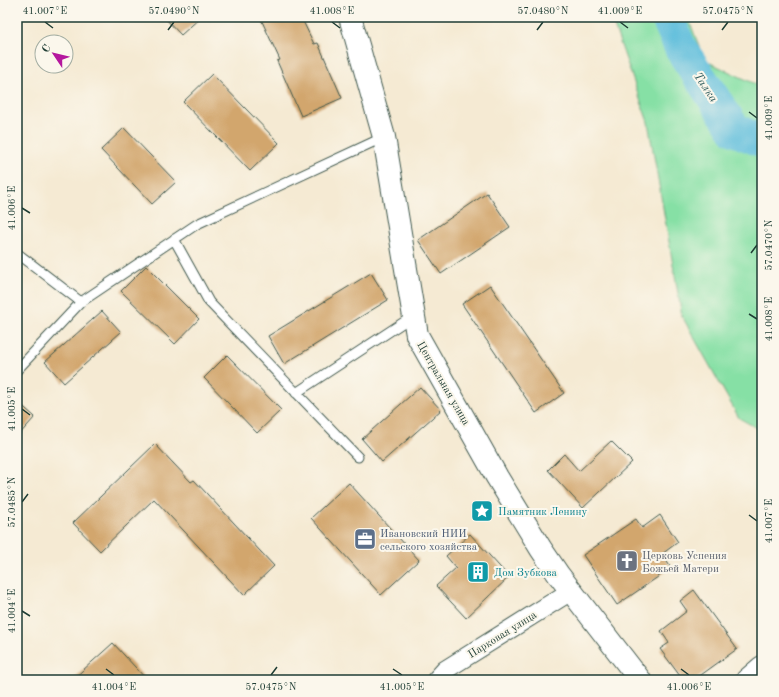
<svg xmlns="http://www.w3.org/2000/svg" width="779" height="697" font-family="'Old Standard TT',serif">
<rect width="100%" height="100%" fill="#fbf7ec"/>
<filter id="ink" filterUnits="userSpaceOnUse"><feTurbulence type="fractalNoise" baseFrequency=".025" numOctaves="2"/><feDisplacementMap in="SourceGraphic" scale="8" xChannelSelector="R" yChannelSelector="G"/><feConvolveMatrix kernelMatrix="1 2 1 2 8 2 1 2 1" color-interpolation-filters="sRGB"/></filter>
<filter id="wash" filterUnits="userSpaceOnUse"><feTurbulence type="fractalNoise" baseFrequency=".012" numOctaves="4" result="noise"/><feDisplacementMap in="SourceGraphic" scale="16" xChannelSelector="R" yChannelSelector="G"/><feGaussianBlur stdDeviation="0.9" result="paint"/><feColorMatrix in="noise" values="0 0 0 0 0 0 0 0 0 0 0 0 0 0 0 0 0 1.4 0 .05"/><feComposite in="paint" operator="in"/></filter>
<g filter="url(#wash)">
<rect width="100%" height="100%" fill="#f5ead3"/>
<path fill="#86e0a5" stroke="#528e6c" d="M611,17H688L704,60L762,87V431L739,418L682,316L648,122Z"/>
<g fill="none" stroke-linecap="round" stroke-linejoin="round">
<path stroke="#5ebedc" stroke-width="33" d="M667,17L681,49L735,130L762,141"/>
</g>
<g id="blocks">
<path fill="#d2a66d" d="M164,17H201L181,35Z
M260,17H301L314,44L318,43L342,98L301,116L277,61L280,60Z
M212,74L279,143L250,171L183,102Z
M124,128L176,182L152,204L101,150Z
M487,193L510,227L441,274L418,240Z
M146,266L199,319L175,344L121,291Z
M371,273L388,300L284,364L268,336Z
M490,285L564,393L536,413L462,304Z
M102,311L121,332L64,383L45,362Z
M227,355L281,410L257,433L204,378Z
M420,387L441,410L382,462L362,439Z
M17,401L35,417L17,437Z
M611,441L632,462L583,508L548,470L564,454L579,471Z
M155,444L191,482L194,480L274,566L244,595L154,499L100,551L73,523Z
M349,483L419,560L381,595L311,518Z
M660,515L678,542L662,554L671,568L617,605L583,555L636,519L642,528Z
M470,534L509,577L466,618L436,586L456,568L446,556Z
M694,590L737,649L694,680H683L660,649L669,643L661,631L687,611L680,601Z
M113,643L147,680H72Z"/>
</g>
</g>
<g filter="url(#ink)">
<use href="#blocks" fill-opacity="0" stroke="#3f574c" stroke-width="1"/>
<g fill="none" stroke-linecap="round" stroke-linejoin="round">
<g stroke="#3f574c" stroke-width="11">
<path id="lane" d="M174,239L209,302L358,457
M17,253L81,302
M17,370L81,302L197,224L384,137
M296,393L413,316"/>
</g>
<g stroke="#3f574c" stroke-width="20">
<path id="street" d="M436,680L445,670L571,591"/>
</g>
<g stroke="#3f574c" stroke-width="24">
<path id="secondary" d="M350,17L384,137L417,335L497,477L541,549L558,574L640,680
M747,680L762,667"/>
</g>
<use href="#lane" stroke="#fff" stroke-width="9"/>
<use href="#street" stroke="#fff" stroke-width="18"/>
<use href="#secondary" stroke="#fff" stroke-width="22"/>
</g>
</g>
<path fill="none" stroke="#1f3d34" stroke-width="1.5" d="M45,22L53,28M332,22L340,28M620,22L628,28M168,30L174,22M537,30L543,22M722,30L728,22M749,112L757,118M22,208L30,213M751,253L757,245M749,314L757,319M22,409L30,415M22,502L28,494M749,515L757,521M22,611L30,616M106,669L114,675M393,669L402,675M681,669L689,675M271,675L277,667"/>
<defs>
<g id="sight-square" transform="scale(1.15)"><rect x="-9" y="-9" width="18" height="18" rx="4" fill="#0f9aa8" stroke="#fbf7ec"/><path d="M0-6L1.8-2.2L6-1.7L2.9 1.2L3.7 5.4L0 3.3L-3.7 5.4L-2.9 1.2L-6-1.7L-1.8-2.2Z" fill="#fff"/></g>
<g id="office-square" transform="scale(1.15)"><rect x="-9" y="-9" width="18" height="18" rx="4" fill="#5c6f8a" stroke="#fbf7ec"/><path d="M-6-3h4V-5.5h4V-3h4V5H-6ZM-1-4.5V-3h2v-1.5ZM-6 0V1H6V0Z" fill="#fff"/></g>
<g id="church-square" transform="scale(1.15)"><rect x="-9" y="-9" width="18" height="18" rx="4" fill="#6b7280" stroke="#fbf7ec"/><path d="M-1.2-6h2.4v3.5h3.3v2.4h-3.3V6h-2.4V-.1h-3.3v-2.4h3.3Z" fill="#fff"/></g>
<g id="building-square" transform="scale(1.15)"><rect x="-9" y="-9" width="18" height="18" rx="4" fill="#0f9aa8" stroke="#fbf7ec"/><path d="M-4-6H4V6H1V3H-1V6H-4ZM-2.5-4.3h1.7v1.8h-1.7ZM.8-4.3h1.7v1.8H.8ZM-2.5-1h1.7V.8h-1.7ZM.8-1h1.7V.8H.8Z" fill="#fff"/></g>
</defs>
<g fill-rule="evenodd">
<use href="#sight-square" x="482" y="511"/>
<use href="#office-square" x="365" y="539"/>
<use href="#church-square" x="627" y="561"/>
<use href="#building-square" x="478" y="572"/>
</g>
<g text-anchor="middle" stroke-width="4" stroke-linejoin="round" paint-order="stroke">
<g font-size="11" fill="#1f3d34" stroke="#fbf7ec">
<text transform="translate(444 383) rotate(60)" y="4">Центральная улица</text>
<text transform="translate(502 634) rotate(-32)" y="4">Парковая улица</text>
</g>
<g font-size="11" fill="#0d838f" stroke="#fbf7ec" text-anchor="start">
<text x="498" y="515">Памятник Ленину</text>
<text x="494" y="576">Дом Зубкова</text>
</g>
<g font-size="11" fill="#4e5e75" stroke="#fbf7ec" text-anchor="start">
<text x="380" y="537">Ивановский НИИ<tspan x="380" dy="13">сельского хозяйства</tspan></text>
</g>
<g font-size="11" fill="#5b616d" stroke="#fbf7ec" text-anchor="start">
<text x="642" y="559">Церковь Успения<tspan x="642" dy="13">Божьей Матери</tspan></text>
</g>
<g font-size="12" font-style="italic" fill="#2f5d5e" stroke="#fbf7ec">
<text transform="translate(706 87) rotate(56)" y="4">Талка</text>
</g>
</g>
<rect width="779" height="697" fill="none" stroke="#fbf7ec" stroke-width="44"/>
<g transform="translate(54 54) rotate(305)"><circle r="19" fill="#fbf7ec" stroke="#a3ada2"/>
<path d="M0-3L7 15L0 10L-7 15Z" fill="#b5179e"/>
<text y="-6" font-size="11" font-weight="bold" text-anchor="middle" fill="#1f3d34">С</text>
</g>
<rect x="22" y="22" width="735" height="653" fill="none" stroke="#1f3d34" stroke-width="1.5"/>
<g font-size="10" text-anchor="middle" fill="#1f3d34">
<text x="45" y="14">41.007°E</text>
<text x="174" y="14">57.0490°N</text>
<text x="332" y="14">41.008°E</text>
<text x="543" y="14">57.0480°N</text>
<text x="620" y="14">41.009°E</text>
<text x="728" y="14">57.0475°N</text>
<text transform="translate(768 118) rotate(-90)" y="4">41.009°E</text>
<text transform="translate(11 208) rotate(-90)" y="4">41.006°E</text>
<text transform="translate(768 245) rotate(-90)" y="4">57.0470°N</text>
<text transform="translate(768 319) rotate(-90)" y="4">41.008°E</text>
<text transform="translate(11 409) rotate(-90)" y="4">41.005°E</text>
<text transform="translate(11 502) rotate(-90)" y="4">57.0485°N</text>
<text transform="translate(768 521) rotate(-90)" y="4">41.007°E</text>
<text transform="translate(11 611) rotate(-90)" y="4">41.004°E</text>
<text x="114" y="690">41.004°E</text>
<text x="271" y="690">57.0475°N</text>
<text x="402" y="690">41.005°E</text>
<text x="689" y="690">41.006°E</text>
</g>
</svg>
